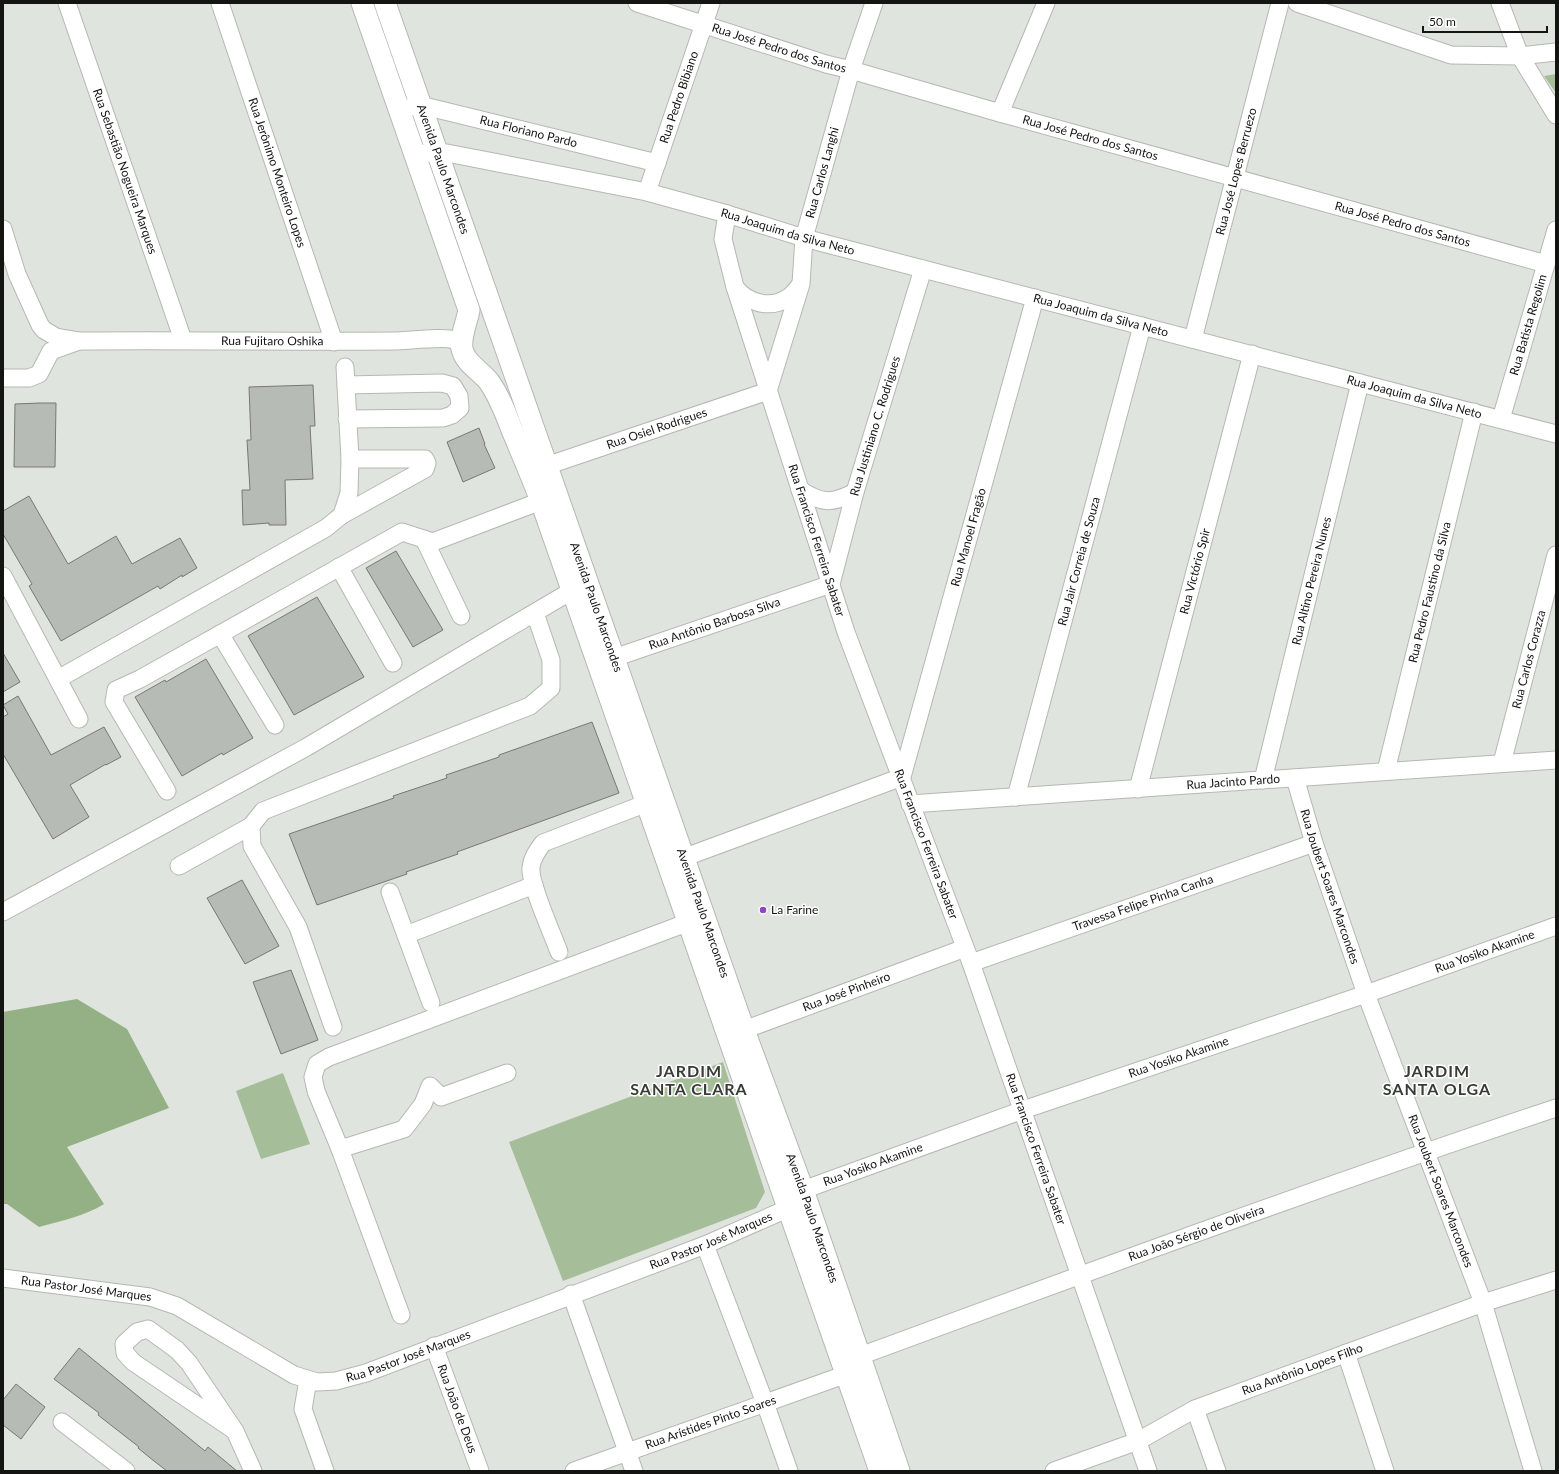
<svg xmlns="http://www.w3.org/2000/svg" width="1559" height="1474" font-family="Lato,sans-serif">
<rect width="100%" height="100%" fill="#e0e4de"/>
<path fill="#a6bd99" d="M1556,74V93L1544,76Z
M723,1062L765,1192L756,1208L563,1281L509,1142Z
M283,1073L310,1144L261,1159L236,1091Z"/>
<path fill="#94b185" d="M77,999L127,1029L169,1108L67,1147L104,1204C85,1216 61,1221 39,1227L7,1204H3V1012Z"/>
<path fill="#b7bbb5" stroke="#767974" d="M313,385L315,426H310L313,479L285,480L286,525H269V523L243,525L242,490H250L247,440H251L249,387Z
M40,403H56L55,467H14L15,404Z
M479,428L485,444H484L495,468L463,482L447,442Z
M29,496L68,564L116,536L132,564L180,538L197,568L182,577V575L160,589L158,586L61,641L29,586L32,584L3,534V511Z
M396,551L443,630L413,647L366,568Z
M317,597L364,677L294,715L248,636Z
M3,653L20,682L3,692Z
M206,659L253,738L223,755L222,753L182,776L135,697L165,680L166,682Z
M18,696L51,755L104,727L121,757L106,765V764L70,785L89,817L53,839L3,754V717L8,714L3,705Z
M592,722L619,793L457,852L458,854L406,872L407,874L317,905L289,834L394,798L393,796L447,778L446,775L499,757V755Z
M242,880L279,946L245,964L207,898Z
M291,970L318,1040L281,1054L253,982Z
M79,1348L205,1451L208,1447L237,1471H167L154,1461L138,1448L139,1447L98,1415L99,1413L54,1379Z
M16,1384L45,1407L21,1439L3,1425V1400Z"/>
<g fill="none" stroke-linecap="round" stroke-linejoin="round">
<g stroke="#b4b8b2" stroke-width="19">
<g id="minor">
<path id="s1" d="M67,3L183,340"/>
<path id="s2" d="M220,3L334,342"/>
<path id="s3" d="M637,3L826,64L851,70L1000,113L1546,264"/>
<path d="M1297,3L1451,55L1520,56L1556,52"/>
<path d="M1500,3L1520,56L1556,115"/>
<path id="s4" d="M411,107L420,105L657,163"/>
<path d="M1000,113L1046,3"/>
<path id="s5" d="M425,153H447L647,192L727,214L804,238L1556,434"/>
<path id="s6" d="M647,192L711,3"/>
<path id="s7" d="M727,214L723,239L735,287L846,632L971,963L1148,1471"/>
<path id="s8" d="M3,229L17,274L40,325L44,330L56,337L79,341C184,340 289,342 394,341C406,341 445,336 454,340C457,341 460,346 462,349"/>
<path d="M735,287C747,303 771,310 789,297C793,294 797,289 800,285"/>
<path id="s9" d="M1193,339L1280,3"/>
<path d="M3,378H29L39,374L51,351L79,341"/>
<path d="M346,385L442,383L453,386L459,396L460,408L452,415L443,418L347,419"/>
<path id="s10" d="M768,391L801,284L804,238L851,70L874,3"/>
<path id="s11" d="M1501,419L1556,230"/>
<path id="s12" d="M546,466L768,391"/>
<path d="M800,490C823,504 832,504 855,492"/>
<path d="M342,515L425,469L427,463L425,459H350"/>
<path d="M424,539L461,616"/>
<path d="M339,567L393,663"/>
<path d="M3,576L79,719"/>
<path d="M220,634L275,725"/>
<path id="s13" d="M602,662L831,584L855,492L923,269"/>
<path d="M58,679L326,528L342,515L349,493L350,459L345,367"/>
<path id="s14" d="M1502,763L1556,555"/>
<path id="s15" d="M1386,771L1474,412"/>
<path id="s16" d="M1295,778L1314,843L1366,994L1483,1303L1533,1471"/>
<path id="s17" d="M1263,780L1360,383"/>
<path id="s18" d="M1138,789L1252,354"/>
<path d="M167,791L114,702L116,690L140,679L402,532L433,542L541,501"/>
<path id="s19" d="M1016,797L1142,326"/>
<path id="s20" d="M910,804L1556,760"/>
<path id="s21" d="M672,862L902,777L1035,298"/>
<path d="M179,866L251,826"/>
<path d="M390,892L431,1003"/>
<path d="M3,912L305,748L573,590"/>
<path d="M406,935L534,885"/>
<path d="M559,952C553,935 529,883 531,867C532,858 537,851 543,843L647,803"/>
<path id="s22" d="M971,963L1314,843"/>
<path d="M333,1027L298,927L252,846L251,826L263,811L530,706L551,688V660L535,613"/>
<path id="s23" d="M733,1034L965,948"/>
<path d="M340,1149L404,1129L423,1104L430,1086L441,1097L507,1073"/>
<path d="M705,1245L765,1403L789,1471"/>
<path id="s24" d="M3,1278L150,1297L177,1306L294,1375L317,1382L336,1381L366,1373L705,1245L789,1208L803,1190L1023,1110L1366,994L1556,926"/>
<path d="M571,1294L634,1471"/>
<path d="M401,1315L340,1149L316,1091L313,1077L317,1064L329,1057L689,922"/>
<path id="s25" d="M434,1346L480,1471"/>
<path d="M1346,1353L1385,1471"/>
<path d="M308,1380L303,1409L325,1471"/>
<path d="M1195,1409L1217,1471"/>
<path d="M62,1422L126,1471"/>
<path d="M235,1431L133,1362L125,1353L124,1344L137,1332L148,1329L177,1350L189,1363L235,1431L253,1471"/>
<path id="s26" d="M574,1471L847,1374L860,1356C1091,1271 1322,1186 1556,1108"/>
<path id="s27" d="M1054,1471L1138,1441L1195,1409L1483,1303L1556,1280"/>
</g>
</g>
<g stroke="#b4b8b2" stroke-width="23">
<g id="tertiary">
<path d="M362,3L469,310C467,322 460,336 462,349C466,365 482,371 490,383C500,398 506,414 512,430C522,454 532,477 541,501L880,1471"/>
<path id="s28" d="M385,3L744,1030L803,1190L899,1471"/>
</g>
</g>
<use href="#minor" stroke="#fff" stroke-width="17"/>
<use href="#tertiary" stroke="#fff" stroke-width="21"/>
</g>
<circle fill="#8c49bd" stroke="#fff" stroke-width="1.5" cx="763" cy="910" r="4"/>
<g text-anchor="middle" stroke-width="3" stroke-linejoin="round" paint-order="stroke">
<g font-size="12" fill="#141513" stroke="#fff">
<text dy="4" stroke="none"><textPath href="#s3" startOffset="149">Rua José Pedro dos Santos</textPath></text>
<text dy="4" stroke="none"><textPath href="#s6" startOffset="100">Rua Pedro Bibiano</textPath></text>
<text dy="4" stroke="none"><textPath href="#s4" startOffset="121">Rua Floriano Pardo</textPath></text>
<text dy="4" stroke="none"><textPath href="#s3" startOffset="473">Rua José Pedro dos Santos</textPath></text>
<text dy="4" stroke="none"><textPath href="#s28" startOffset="176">Avenida Paulo Marcondes</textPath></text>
<text dy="4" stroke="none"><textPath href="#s1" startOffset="178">Rua Sebastião Nogueira Marques</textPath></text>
<text dy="4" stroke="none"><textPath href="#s9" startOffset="173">Rua José Lopes Berruezo</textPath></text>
<text dy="4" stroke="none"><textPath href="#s2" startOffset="179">Rua Jerônimo Monteiro Lopes</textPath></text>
<text dy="4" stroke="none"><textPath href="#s10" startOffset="226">Rua Carlos Langhi</textPath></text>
<text dy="4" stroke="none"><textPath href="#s3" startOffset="797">Rua José Pedro dos Santos</textPath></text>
<text dy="4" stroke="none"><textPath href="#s5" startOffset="372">Rua Joaquim da Silva Neto</textPath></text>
<text dy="4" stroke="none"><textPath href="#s5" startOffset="696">Rua Joaquim da Silva Neto</textPath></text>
<text dy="4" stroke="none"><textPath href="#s11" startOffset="98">Rua Batista Regolim</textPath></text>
<text dy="4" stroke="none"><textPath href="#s8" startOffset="340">Rua Fujitaro Oshika</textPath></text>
<text dy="4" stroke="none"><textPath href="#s5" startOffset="1020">Rua Joaquim da Silva Neto</textPath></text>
<text dy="4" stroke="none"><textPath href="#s13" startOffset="406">Rua Justiniano C. Rodrigues</textPath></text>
<text dy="4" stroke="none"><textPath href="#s12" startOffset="117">Rua Osiel Rodrigues</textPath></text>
<text dy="4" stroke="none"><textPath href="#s21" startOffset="494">Rua Manoel Fragão</textPath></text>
<text dy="4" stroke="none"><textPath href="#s7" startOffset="341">Rua Francisco Ferreira Sabater</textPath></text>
<text dy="4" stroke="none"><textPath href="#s19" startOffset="244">Rua Jair Correia de Souza</textPath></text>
<text dy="4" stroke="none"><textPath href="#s18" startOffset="225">Rua Victório Spir</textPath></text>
<text dy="4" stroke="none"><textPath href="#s17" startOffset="205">Rua Altino Pereira Nunes</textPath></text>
<text dy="4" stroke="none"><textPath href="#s15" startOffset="184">Rua Pedro Faustino da Silva</textPath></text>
<text dy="4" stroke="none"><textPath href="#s28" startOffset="640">Avenida Paulo Marcondes</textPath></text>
<text dy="4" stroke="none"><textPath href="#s13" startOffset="119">Rua Antônio Barbosa Silva</textPath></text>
<text dy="4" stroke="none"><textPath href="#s14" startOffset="107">Rua Carlos Corazza</textPath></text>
<text dy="4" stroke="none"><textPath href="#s20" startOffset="324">Rua Jacinto Pardo</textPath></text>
<text dy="4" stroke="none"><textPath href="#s7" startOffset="664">Rua Francisco Ferreira Sabater</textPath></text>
<text dy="4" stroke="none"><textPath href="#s16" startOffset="114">Rua Joubert Soares Marcondes</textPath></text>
<text dy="4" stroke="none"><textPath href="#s22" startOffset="182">Travessa Felipe Pinha Canha</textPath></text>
<text dy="4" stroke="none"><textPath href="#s28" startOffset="964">Avenida Paulo Marcondes</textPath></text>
<text dy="4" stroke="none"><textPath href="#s24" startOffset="1586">Rua Yosiko Akamine</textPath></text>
<text dy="4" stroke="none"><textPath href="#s23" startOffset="121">Rua José Pinheiro</textPath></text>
<text dy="4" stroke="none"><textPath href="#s24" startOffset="1262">Rua Yosiko Akamine</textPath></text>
<text dy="4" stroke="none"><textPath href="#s7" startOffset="988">Rua Francisco Ferreira Sabater</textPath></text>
<text dy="4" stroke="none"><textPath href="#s24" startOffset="938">Rua Yosiko Akamine</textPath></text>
<text dy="4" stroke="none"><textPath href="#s16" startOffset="438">Rua Joubert Soares Marcondes</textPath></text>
<text dy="4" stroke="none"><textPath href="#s28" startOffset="1288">Avenida Paulo Marcondes</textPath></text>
<text dy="4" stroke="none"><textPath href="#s26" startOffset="670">Rua João Sérgio de Oliveira</textPath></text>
<text dy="4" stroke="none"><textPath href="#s24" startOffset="756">Rua Pastor José Marques</textPath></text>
<text dy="4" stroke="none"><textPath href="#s24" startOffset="84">Rua Pastor José Marques</textPath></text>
<text dy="4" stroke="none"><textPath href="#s24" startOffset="432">Rua Pastor José Marques</textPath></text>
<text dy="4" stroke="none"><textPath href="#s27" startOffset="269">Rua Antônio Lopes Filho</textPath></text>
<text dy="4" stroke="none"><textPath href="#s25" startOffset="67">Rua João de Deus</textPath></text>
<text dy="4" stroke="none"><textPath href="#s26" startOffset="145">Rua Arístides Pinto Soares</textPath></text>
</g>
<g font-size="12" fill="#141513" stroke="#fff" text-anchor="start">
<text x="771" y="914">La Farine</text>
</g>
<g font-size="16" font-weight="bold" letter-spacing="1" fill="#383b37" stroke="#fff">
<text x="689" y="1077">JARDIM<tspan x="689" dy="18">SANTA CLARA</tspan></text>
<text x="1437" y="1077">JARDIM<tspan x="1437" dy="18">SANTA OLGA</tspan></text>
</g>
</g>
<rect width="1559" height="1474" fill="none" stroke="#141513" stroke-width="8"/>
<path d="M1423 26v6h124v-6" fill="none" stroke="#141513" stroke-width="2"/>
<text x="1429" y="26" font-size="12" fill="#141513" stroke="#ffffff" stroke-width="3" paint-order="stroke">50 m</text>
</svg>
